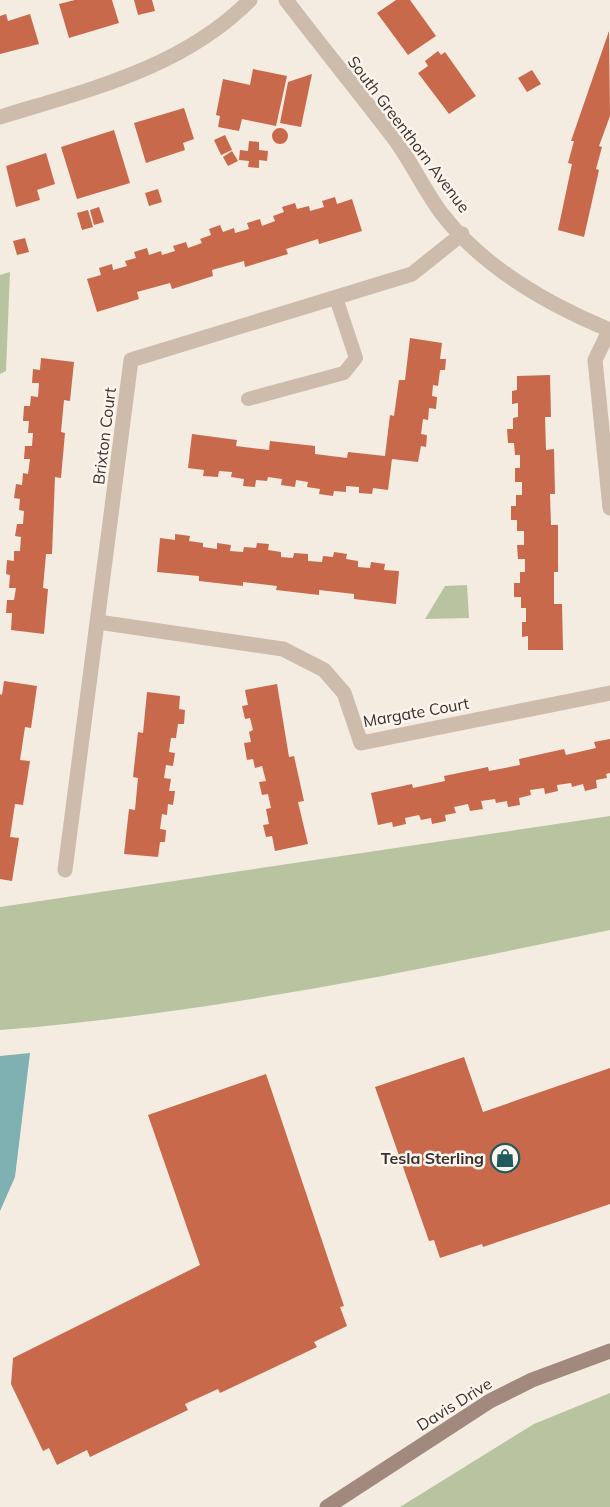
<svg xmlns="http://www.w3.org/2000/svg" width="610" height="1507" font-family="Mulish,sans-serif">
<rect width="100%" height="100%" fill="#f4ebe1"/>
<path fill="#b8c4a0" d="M10,272L6,371L0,374V275Z
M467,585L469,618L425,619L445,586Z
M610,816V930C408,972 206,1014 0,1030V907Z
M610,1393V1507H400L534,1424Z"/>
<path fill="#7fb0b2" d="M30,1053L15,1177L0,1211V1056Z"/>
<path fill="#c8694b" d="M75,0H112L119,23L69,38L59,4Z
M134,0H152L155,11L138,15Z
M396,0H410L436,36L408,55L377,13Z
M6,14L8,21L30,14L39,44L0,54V16Z
M609,31L610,116L599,146L602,147L596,169L599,170L584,237L558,230L572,164L568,163L574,141H571Z
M438,51L441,55L445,52L476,96L449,114L418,73L428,66L425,61Z
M253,69L287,76L276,126L242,119L239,131L218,127L220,116L216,115L223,79L250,85Z
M532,70L541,84L527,92L518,78Z
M312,74L301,127L280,123L288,82Z
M184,108L194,139L183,143L185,150L146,163L134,123Z
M272 136a8 8 0 1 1 16 0a8 8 0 1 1-16 0Z
M114,130L130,183L77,199L61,147Z
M225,135L232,150L221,155L214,140Z
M249,141L259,142V150L268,151L267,161L259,160V168L248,167L249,161L239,160L240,150L248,151Z
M232,151L238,161L228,166L223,157Z
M46,153L55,184L37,190L40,200L16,207L6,166Z
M158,189L162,202L149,206L145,193Z
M335,197L337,204L352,199L362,231L319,244L318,239L286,249L288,254L245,267L244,261L212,270L213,276L172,289L170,283L137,292L139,299L97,312L87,279L101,275L99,268L112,264L113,270L127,266L125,261L136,258L134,252L147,248L149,255L161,251L162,255L175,251L173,246L186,242L188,248L202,243L200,239L211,235L209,229L220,225L223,232L234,228L235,233L249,229L247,223L260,219L262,226L275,221L273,216L284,212L282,207L295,203L297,209L309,206L310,211L324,207L322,201Z
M99,207L104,222L94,225L90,210Z
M88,210L93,227L82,230L77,213Z
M25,238L29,252L17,255L13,241Z
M410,338L442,343L440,359H446L445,370H440L438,386L433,385L432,396L437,397L436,409L429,408L428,420L423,419L421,434L427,435L426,447L421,446L418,462L392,459L388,490L373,488L372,494L359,493V487L346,486V492L334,491L333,496L319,494L320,489L307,487L308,482L296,480L295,487L281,485L282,479L268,477L267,481L256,480L255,487L243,486L244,479L231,477L232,472L219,471L218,477L203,476L204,470L188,468L192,434L237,440L236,446L269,450L270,441L315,446V454L347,458L348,452L385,456L390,415L394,416L399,380H405Z
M41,358L74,362L70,401L64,400L61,432L65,433L61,478L55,477L52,554H46L43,588L48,589L44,634L11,630L12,613H6L7,600H14L16,588H9L10,575L6,574L7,560L14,561V551H20L21,537L15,536L17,524H23L24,511L19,510L20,499L14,498L16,484L22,485L23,473L28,474L30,459H24L25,446H32L33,433H28L29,421H23L24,406H30L31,396L38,397L39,383H32L33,369L40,370Z
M550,375L551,417H545L546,450L554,449L555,494H550L551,525H558V572H554V604H562L563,650H528V636L522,637V622H526V608H521V597H514V583H520V572H525V559H518L517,545H524V531H517V520H511V506H516V495H522V482H515V468H520V455H515L514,443H508L507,429H513V418L518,417V403L512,404V391L517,390V376Z
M175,534L190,536L189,541L203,543V547L217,549V543L231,545L230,551L243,552L244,547L256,548L257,543L269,544L268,550L281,552V557L293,558L294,553L308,554V561L322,562L323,556L333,557L334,552L347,554L346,559L358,561V567L370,568L371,562L385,564L384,570L399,571L396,604L354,599V594L319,590V595L276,590L277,586L243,582V586L199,581V576L157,572L160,538L175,540Z
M4,681L37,686L31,728L25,727L20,760L30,761L23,805L15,804L10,837L19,838L12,881L0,879V694L2,695Z
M277,684L289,757L294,756L304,801L298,802L308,844L275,851L272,836L266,837L263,825L269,824L266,809L271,808L268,794L262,795L259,782L266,781L262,766L255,768L253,759L247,760L244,743L251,742L249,732L253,730L250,718L245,719L242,706L248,705L245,690Z
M147,692L180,696L179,709L185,710L184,724H178L176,738H171L169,752L175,753L173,766L166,765L164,778L171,779L169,791H175L173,805L168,804L167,815L162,814L160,829L166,830L165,842H160L158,857L124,854L129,809L135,810L138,778L133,777L138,732L143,733Z
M610,739V773L606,774L607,778L596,780L597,788L585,791L583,784L572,787L571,783L557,785L558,791L545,794L544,788L530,790L531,795L519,798L520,805L508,807L507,801L496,803L495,799L481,801L483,809L470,811L468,804L454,807L456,813L445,815L446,821L432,824L431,818L421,820L419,815L405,818L406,824L393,827L392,822L378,825L371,793L412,784L413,788L445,781L444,776L488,767L489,771L520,765L519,759L564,749L566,755L596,748L594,742Z
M464,1057L483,1112L610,1068V1204L483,1247L482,1244L440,1258L434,1240L429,1241L375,1087Z
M266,1074L344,1306L340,1307L347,1326L314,1342L317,1347L220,1393L218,1389L185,1404L188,1410L90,1457L87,1450L57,1465L49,1448L43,1451L11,1384L13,1358L200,1265L148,1115Z"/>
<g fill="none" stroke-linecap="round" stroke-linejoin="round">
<path stroke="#cdbbac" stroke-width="14" d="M248,399L344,373L356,358L336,298"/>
<path stroke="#cdbbac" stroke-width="15" d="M286,0C321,46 358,91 393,137C411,161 424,190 442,214C484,268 549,305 610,330
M0,117C88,90 183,68 250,0
M610,329L595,360L610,508
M98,622L283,649L324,670L344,693L361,743L610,693
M65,870L131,360L412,274L462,234"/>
<path stroke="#a18a7d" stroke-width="15" d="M327,1507L490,1401L532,1380L610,1351"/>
</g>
<defs>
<g id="shop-ring" transform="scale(1.5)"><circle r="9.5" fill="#fbf5ee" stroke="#1f5a5e" stroke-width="1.5"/><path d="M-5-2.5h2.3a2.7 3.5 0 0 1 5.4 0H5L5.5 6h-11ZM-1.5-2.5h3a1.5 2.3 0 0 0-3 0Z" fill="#1f5a5e"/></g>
</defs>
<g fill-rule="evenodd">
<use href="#shop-ring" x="505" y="1158"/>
</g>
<g text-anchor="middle" stroke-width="5" stroke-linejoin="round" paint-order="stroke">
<g font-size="16" fill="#3b302b" stroke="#fbf5ee">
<text transform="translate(409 134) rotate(53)" y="6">South Greenthorn Avenue</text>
<text transform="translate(104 436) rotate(-83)" y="6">Brixton Court</text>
<text transform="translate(416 712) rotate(-10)" y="6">Margate Court</text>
<text transform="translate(454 1404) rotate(-32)" y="6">Davis Drive</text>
</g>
<g font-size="16" font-weight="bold" fill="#3b302b" stroke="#fbf5ee" text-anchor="end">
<text x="484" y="1164">Tesla Sterling</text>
</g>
</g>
</svg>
